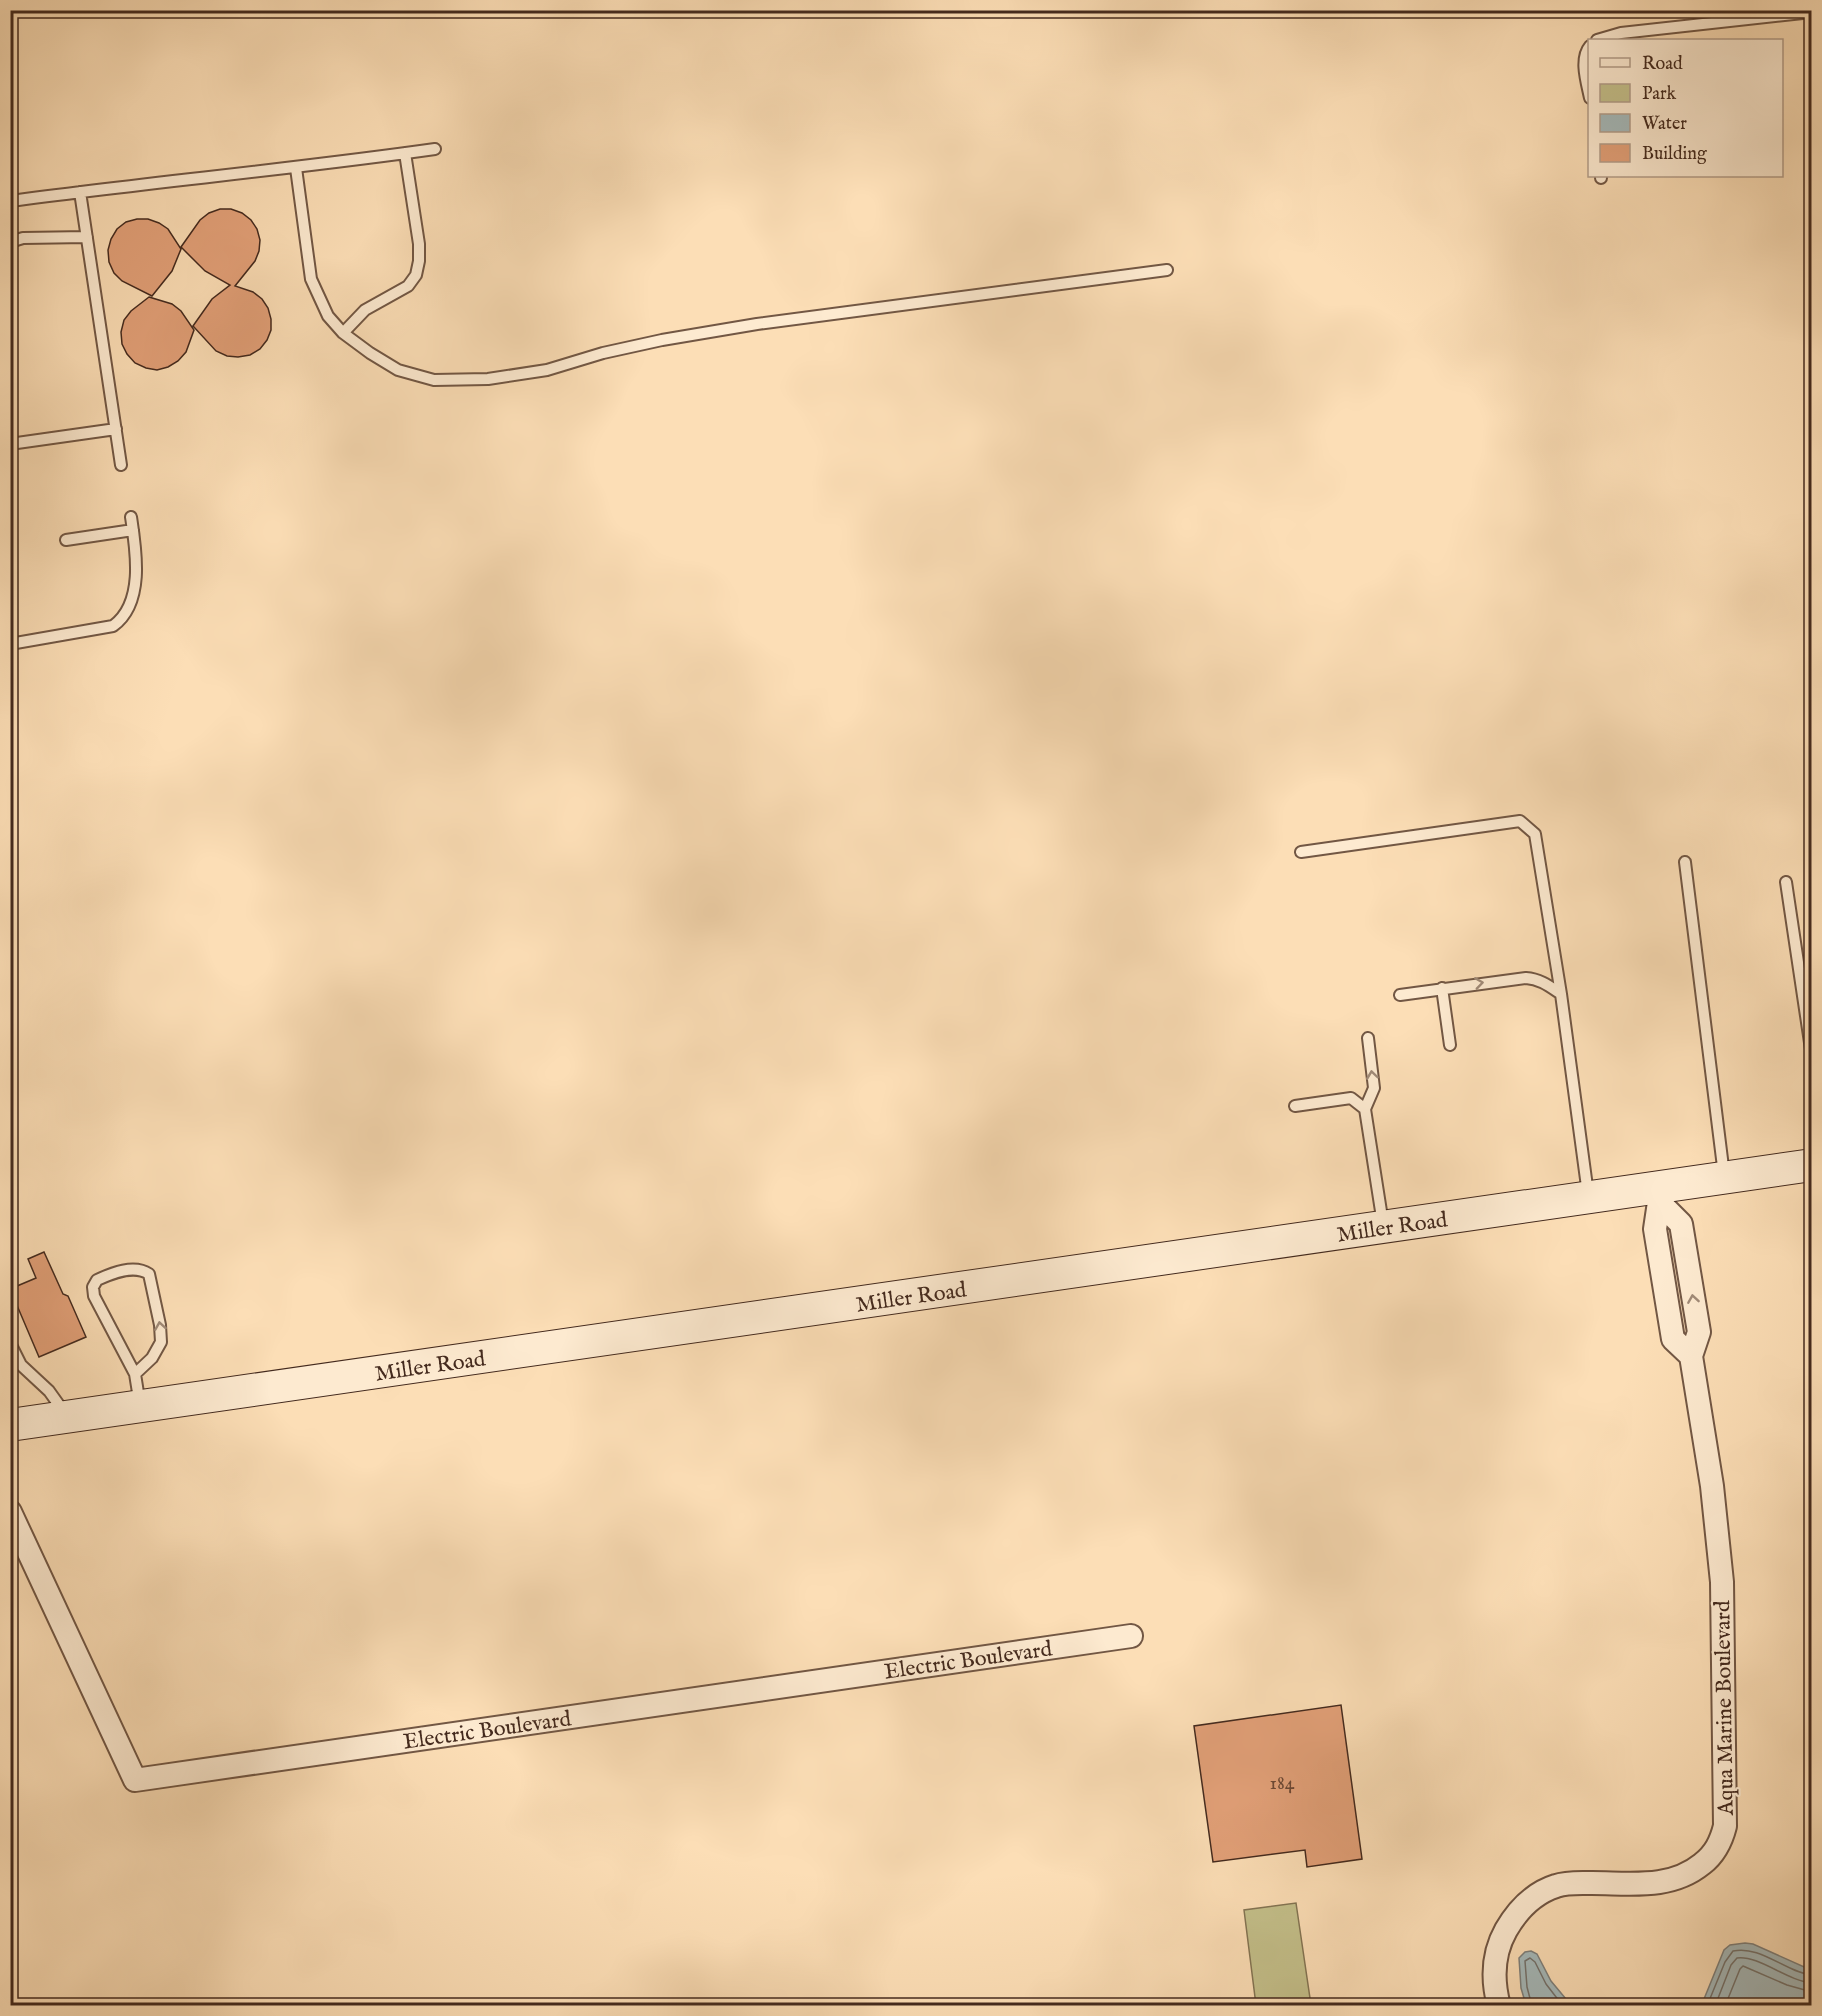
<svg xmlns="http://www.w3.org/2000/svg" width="1822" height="2016" font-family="'IM FELL English',serif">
<rect width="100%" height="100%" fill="#fcdeb6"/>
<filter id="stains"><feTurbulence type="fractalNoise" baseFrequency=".00333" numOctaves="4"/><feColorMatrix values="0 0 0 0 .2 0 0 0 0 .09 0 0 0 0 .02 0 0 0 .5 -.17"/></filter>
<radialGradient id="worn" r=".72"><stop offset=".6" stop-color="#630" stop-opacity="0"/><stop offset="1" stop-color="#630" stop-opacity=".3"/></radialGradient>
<path fill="#c4c08b" stroke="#847554" stroke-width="1.5" d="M1296,1903L1311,2005H1256L1244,1910Z"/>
<path fill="#a5b9ba" stroke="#7e807c" stroke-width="1.5" d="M1745,1943L1753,1944L1811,1970V2005H1697L1704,1999L1724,1950L1730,1945Z
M1531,1951L1537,1954L1551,1981L1571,2005H1526L1521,1988L1519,1958L1525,1952Z"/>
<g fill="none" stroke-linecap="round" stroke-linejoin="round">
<path stroke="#74726c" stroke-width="1.5" d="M1532,2006L1527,1987L1525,1961L1530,1958L1535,1962L1546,1984L1563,2006
M1706,2006L1709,2001L1725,1962L1733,1951C1761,1945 1785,1972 1812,1975
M1715,2006L1731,1965L1737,1958C1759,1955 1787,1981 1812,1983
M1725,2006L1740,1969L1743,1966L1787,1985L1812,1992"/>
</g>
<path fill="#e2a078" stroke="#442a1e" stroke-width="1.5" d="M220,209H231L242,213L251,220L257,229L260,240L259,251L255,261L235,286L253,292L262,299L268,308L271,319V330L267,340L260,349L250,355L238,357L227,356L216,351L193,326L212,299L230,285L205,271L181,247L200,220L209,213Z
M137,219H148L159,223L168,229L181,249L172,271L152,296L122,281L114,273L109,262L108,250L111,239L117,229L126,222Z
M149,297L172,304L181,311L194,330L186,352L178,361L168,367L157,370L146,368L135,363L127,354L122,344L121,332L124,320L131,311Z
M44,1252L63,1294L68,1296L86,1337L39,1357L10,1289L36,1278L28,1259Z
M1341,1705L1362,1859L1307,1867L1305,1850L1213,1862L1194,1726Z"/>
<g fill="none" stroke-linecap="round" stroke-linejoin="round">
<g stroke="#725744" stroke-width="14">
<path id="lane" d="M1597,40L1621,33L1812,12
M1590,46C1579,59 1587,83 1590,98
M296,168L311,279L328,316L343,333L370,353L398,370L434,380L488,379L547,370L603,353L662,340L757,324L1167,270
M1601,176V178
M80,192L121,465
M10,201C152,182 294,169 435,149
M10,242L23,238L87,237
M343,333L365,310L408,286L416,275L419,261V244L405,153
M10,444L116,429
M66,540L133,530
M10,644L113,626C145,603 136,550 131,517
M1301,852L1520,821L1535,834L1561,994L1588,1194
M1685,862L1724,1175
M1786,882L1812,1056
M1442,988L1450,1045
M1400,995L1526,978C1540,979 1549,986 1561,994
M1295,1106L1351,1098L1365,1109L1383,1224
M1365,1109L1374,1088L1368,1038
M10,1343L21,1365L49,1391L64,1412
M135,1374L152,1358L161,1342L160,1325L149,1274C134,1264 112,1273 97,1280L93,1287L94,1296L135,1374L140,1405"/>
</g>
<g stroke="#725744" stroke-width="26">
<path id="street" d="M1657,1191L1659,1202L1655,1229L1673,1339L1691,1356
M10,1512L135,1780L1131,1636
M1499,2006C1492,1980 1493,1953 1506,1930C1517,1911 1534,1893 1556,1886C1567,1882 1580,1883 1592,1883C1630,1883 1670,1890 1702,1864C1715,1854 1721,1842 1725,1826L1722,1582L1712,1486L1691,1356L1699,1332L1681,1224L1659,1202"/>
</g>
<g stroke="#442a1e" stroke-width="34">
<path id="secondary" d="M10,1425L1812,1165"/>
</g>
<use href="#lane" stroke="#fdead0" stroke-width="10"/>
<use href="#street" stroke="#fdead0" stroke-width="22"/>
<use href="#secondary" stroke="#fdead0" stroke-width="32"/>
</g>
<defs><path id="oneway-chevron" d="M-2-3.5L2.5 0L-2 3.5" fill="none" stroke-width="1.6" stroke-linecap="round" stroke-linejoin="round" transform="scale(1.5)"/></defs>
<g stroke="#a08a77">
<use href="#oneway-chevron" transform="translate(1479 983) rotate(-8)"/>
<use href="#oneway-chevron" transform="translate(1372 1075) rotate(-98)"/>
<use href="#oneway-chevron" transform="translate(1693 1299) rotate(-99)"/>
<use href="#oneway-chevron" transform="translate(160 1326) rotate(-99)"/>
</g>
<g text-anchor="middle" stroke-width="4.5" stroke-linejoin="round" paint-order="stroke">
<g font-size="20" fill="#6c4834">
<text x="1282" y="1789">184</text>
</g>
<g font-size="22" fill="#442a1e" stroke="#fdead0">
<text transform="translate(1392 1226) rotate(-8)" y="8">Miller Road</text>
<text transform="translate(911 1296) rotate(-8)" y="8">Miller Road</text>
<text transform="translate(430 1365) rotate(-8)" y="8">Miller Road</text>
<text transform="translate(968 1659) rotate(-8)" y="8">Electric Boulevard</text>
<text transform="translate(1723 1708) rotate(-91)" y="8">Aqua Marine Boulevard</text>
<text transform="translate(487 1729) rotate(-8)" y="8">Electric Boulevard</text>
</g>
</g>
<rect width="1822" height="2016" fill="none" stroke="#fcdeb6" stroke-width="36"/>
<rect x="12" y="12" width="1798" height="1992" fill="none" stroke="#442a1e" stroke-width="3"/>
<rect x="18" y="18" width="1786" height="1980" fill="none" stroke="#442a1e" stroke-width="1.5"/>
<rect x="1588" y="39" width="195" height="138" fill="#fdead0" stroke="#b39d89" stroke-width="1.5"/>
<rect x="1600" y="58" width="30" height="9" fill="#fdead0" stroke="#b39d89" stroke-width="1.5"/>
<text x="1642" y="69" font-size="18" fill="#442a1e">Road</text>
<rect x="1600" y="84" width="30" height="18" fill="#c4c08b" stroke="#b39d89" stroke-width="1.5"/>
<text x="1642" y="99" font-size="18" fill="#442a1e">Park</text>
<rect x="1600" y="114" width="30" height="18" fill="#a5b9ba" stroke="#b39d89" stroke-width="1.5"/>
<text x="1642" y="129" font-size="18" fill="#442a1e">Water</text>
<rect x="1600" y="144" width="30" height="18" fill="#e2a078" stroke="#b39d89" stroke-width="1.5"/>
<text x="1642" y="159" font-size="18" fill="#442a1e">Building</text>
<rect width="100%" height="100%" filter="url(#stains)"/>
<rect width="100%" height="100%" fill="url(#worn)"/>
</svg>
